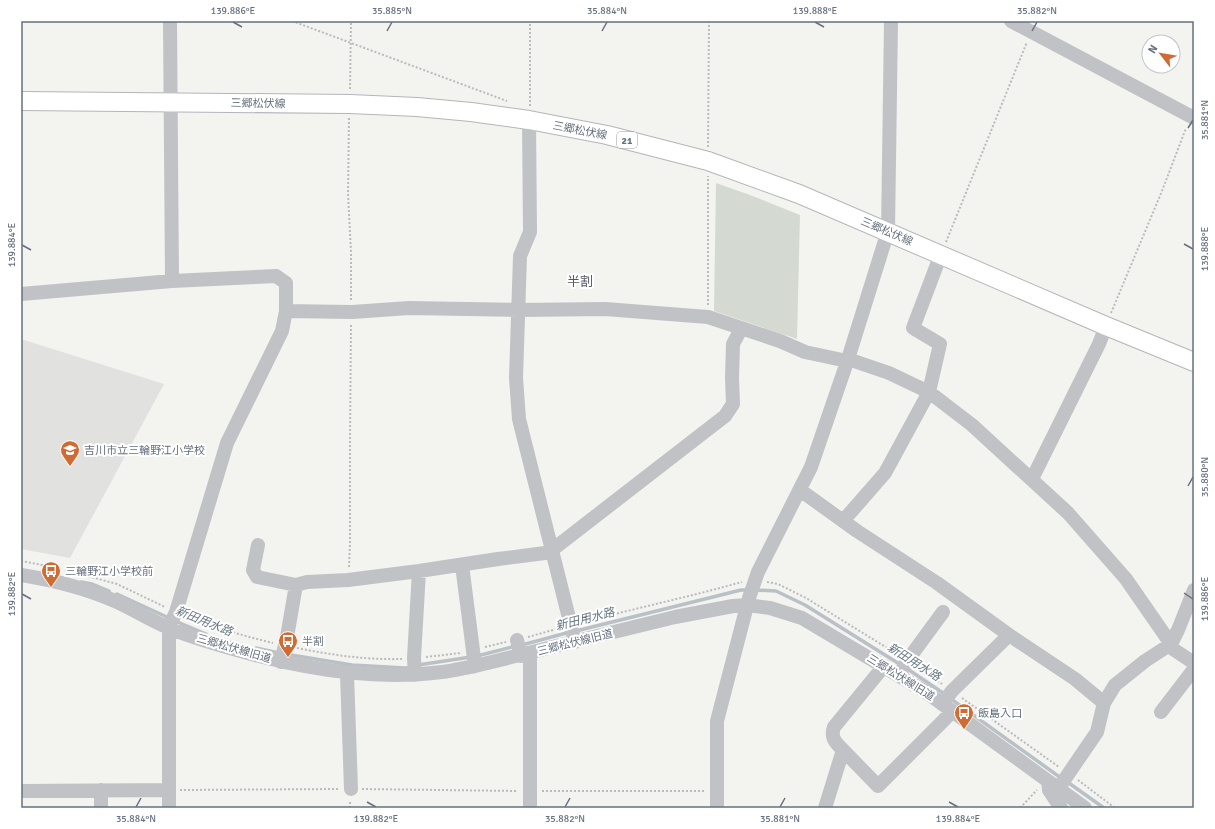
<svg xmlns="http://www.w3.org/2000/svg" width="1215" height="829" font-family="Signika,'Noto Sans JP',sans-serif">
<rect width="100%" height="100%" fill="#f3f3f0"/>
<path fill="#e1e2e0" d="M21,339L164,384L70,558L21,549Z"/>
<path fill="#d4dad1" d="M716,183L750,195L800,215L797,339L714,311Z"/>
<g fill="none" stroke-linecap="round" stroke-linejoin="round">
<path stroke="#b9c1c6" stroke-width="3.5" d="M81,582L92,584L109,591
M755,590L776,591L805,605L901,665
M117,594L169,618
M175,621L206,634
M576,631L741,590H749
M522,645L570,632
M256,648L279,653
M285,654L352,665L405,668L412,667
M477,656L516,646
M418,665L471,657
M906,668L946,695
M951,699L1061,778
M1066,781L1104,808"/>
<g stroke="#b3b6b9" stroke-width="20">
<path id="major" d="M21,101L350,104L417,107L471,112L529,120L607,135L708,161L799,194L1106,326L1194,362"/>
</g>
<path stroke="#b9bbbd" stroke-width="2" stroke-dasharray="2 2" stroke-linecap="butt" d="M292,21L507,101
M350,89L351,21
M530,106V21
M349,118L348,194L351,252V301
M708,147L709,21
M946,242L1027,42
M708,305V176
M1111,313L1162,191L1186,128
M21,561L53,567
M349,567L350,544V440L351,323
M65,570L117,584L165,607
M767,582L778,584L806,598L897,654
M188,616C216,628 244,636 273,643
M582,622L701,593L742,582
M528,637L560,628
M485,647L506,642
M297,648C332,655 366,660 402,659
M426,657L461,653
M917,668L942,684
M962,698L1059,767
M1078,780L1115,808
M362,789L518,791
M180,790L340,789
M542,791H706
M350,808V801
M1020,808L1037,790"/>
<path stroke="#c0c2c5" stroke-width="14" d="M170,21L172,281
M1011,21L1194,118
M529,120L530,232L520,256L516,378L519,419L575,642
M21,294L172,281L276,276L286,283V311L282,331L227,443L176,612L169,627V808
M286,311L352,312L409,308L518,310L605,309L708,317L780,341L805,352L847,361
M848,359L889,373L929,392L972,425L1068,513L1126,579L1171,644L1178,630L1194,590
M1032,479L1099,344L1106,326
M800,490L857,531L937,583L1009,635L1075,679L1104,703
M843,521L885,473L929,392L940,344L913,328L941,254
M258,545L253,570L257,577L296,585L307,582L348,580L419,571L498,559L553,552
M552,550L725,416L733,404L732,378L733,344L741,329
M462,565L475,666
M21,575C53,580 85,588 115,601C133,609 150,620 169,628C198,640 229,648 259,656C319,671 380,680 442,672C453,671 464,668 475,666L675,617L733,606L747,605L770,608L802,618L926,692L1085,808
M517,640L521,656
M530,653V808
M281,662L287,637L296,585
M347,674L351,789
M415,675L414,658L419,571
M899,675L907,661L943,612
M942,704L952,691L1009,635
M1161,712L1194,669
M843,750C836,743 830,738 834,727L884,666
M1048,781L1049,790L1061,808
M1058,789L1097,732L1104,703L1115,685L1145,661L1171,644L1173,649L1194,663
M101,790V808
M21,791L169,790
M717,808V721L749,598L758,572L811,467L848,359L888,231L891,21
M825,808L843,750L878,786L944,720L952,711"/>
<use href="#major" stroke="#fff" stroke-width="18"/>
</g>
<path fill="none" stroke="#66707e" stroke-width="1.5" d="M233,22L242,27M815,22L824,27M387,31L392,22M602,31L607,22M1032,31L1037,22M1188,128L1193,120M1184,244L1193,249M22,245L31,250M1188,486L1193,477M1184,593L1193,599M22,594L31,599M367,802L376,807M949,802L958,807M136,807L141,798M565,807L570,798M780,807L785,798"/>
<defs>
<g id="school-pin" transform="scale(1)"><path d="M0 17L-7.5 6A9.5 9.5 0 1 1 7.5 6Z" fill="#d06b34" stroke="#fff"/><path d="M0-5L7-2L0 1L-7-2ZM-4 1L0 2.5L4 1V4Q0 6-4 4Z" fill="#fff"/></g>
<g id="bus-pin" transform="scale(1)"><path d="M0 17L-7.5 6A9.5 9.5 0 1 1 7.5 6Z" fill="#d06b34" stroke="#fff"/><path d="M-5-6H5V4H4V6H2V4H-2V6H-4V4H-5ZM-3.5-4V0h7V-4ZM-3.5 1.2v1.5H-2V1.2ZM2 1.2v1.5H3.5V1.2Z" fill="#fff"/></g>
</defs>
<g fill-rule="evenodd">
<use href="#school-pin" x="70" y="450"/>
<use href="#bus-pin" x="51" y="571"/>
<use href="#bus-pin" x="288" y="641"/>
<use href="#bus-pin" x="964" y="713"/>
</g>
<g text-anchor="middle" stroke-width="4" stroke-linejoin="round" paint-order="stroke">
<rect fill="#fff" stroke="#949ba5" stroke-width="1" x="617" y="132" width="20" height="16" rx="3"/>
<g font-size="10" font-weight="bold" fill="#66707e">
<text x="627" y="144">21</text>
</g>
<g font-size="11" fill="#66707e" stroke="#fff">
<text transform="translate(258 103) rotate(1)" y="4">三郷松伏線</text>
<text transform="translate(580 130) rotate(11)" y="4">三郷松伏線</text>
<text transform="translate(887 231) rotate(23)" y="4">三郷松伏線</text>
<text transform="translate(575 642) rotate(-14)" y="4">三郷松伏線旧道</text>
<text transform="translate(234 648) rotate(16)" y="4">三郷松伏線旧道</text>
<text transform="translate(901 677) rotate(32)" y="4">三郷松伏線旧道</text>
</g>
<g font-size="11" fill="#66707e" stroke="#fff" text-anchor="start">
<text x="84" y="454">吉川市立三輪野江小学校</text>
<text x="65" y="575">三輪野江小学校前</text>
<text x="302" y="645">半割</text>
<text x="978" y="717">飯島入口</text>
</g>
<g font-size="12" font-style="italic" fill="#667782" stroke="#fff">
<text transform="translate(585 619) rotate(-14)" y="4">新田用水路</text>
<text transform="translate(204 621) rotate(22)" y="4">新田用水路</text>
<text transform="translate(914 662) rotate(32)" y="4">新田用水路</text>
</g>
<g font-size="13" fill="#535a64" stroke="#fff">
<text x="580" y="286">半割</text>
</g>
</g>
<rect width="1215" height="829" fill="none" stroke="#ffffff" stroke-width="44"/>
<g transform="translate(1161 54) rotate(301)"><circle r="19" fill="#ffffff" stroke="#c2c6cb"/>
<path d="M0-3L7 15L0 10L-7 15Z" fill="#d06b34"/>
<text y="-6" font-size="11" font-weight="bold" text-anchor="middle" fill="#66707e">N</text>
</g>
<rect x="22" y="22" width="1171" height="785" fill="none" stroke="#66707e" stroke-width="1.5"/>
<g font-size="10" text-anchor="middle" fill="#66707e">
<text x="233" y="14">139.886°E</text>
<text x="392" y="14">35.885°N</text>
<text x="607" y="14">35.884°N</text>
<text x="815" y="14">139.888°E</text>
<text x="1037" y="14">35.882°N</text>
<text transform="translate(1204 120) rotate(-90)" y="4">35.881°N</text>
<text transform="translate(11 245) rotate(-90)" y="4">139.884°E</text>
<text transform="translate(1204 249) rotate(-90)" y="4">139.888°E</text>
<text transform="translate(1204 477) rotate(-90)" y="4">35.880°N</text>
<text transform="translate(11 594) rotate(-90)" y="4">139.882°E</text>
<text transform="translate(1204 599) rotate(-90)" y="4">139.886°E</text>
<text x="136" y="822">35.884°N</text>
<text x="376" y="822">139.882°E</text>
<text x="565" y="822">35.882°N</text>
<text x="780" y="822">35.881°N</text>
<text x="958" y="822">139.884°E</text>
</g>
</svg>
